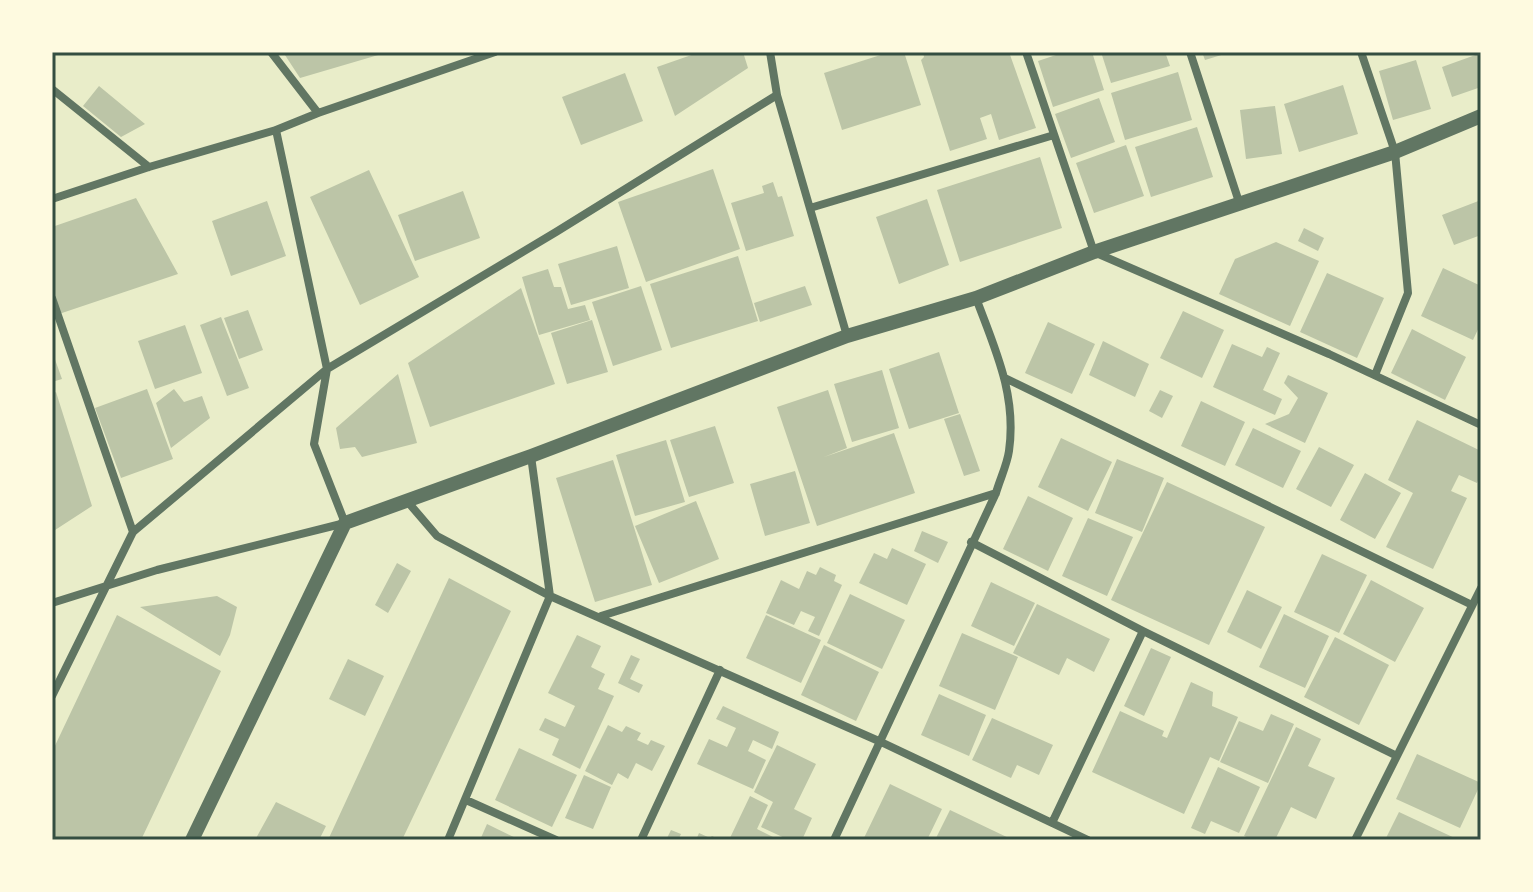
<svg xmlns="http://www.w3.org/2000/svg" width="1533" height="892" font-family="'Fira Sans',sans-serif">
<rect width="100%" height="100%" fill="#e9edc9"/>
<path fill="#bcc5a7" d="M283,52H385V53L300,78Z
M700,52H743L748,68L675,116L657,67Z
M890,52H904L921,105L842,130L824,73Z
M923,52H1009L1036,128L999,140L991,114L980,118L987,139L950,151L921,60L924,57Z
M1065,52H1092L1104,90L1053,107L1038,61Z
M1101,52H1165L1170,66L1111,83Z
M1202,52H1227L1228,53L1205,60Z
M1481,53V87L1452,97L1442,67Z
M1416,60L1431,109L1393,120L1379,71Z
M1178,72L1192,120L1125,140L1111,93Z
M625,73L643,121L581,145L562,97Z
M1343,85L1358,134L1299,152L1284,104Z
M99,86L145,124L121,137L83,106Z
M1099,98L1115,142L1071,158L1055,114Z
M1275,106L1282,154L1246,159L1240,110Z
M1197,127L1213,177L1151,197L1135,147Z
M1126,145L1144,196L1094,213L1076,163Z
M1040,157L1062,228L960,262L937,190Z
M713,169L740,249L646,282L618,202Z
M369,170L419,277L360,305L310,197Z
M773,182L778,197L782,196L794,236L746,251L731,203L764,193L762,186Z
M463,191L480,238L415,261L398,215Z
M136,198L178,274L59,314L52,293V227Z
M927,199L949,265L899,284L876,217Z
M1481,200V235L1454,245L1442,215Z
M267,201L286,256L231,276L212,221Z
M1304,228L1324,238L1318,251L1298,241Z
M1276,242L1319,261L1290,326L1219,294L1235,259Z
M617,246L629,288L571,305L558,264Z
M738,256L758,321L671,348L650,284Z
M1443,268L1481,286V323L1473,340L1421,316Z
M548,269L554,287H561L568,309L585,305L590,320L539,335L522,277Z
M1327,273L1384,298L1357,358L1300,332Z
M641,286L662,350L613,366L592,302Z
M805,286L812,305L760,322L754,303Z
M521,288L555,384L430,427L408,363Z
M248,310L263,350L239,359L224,318Z
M1183,311L1224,330L1202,378L1160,358Z
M221,317L249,388L227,396L200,325Z
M592,320L608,372L567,384L551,333Z
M1048,322L1095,344L1072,394L1025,373Z
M185,325L202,373L155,389L138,341Z
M1412,329L1466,357L1445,400L1391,373Z
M1103,341L1149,364L1135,397L1089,375Z
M1232,344L1262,357L1267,347L1280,353L1263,390L1282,399L1275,415L1213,387Z
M52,351L62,379L52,382Z
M939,352L959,413L909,429L889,369Z
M882,370L899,428L852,442L834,384Z
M398,374L417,443L362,457L355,447L340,449L336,428Z
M1288,375L1328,393L1305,443L1265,424L1289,414L1298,398L1284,383Z
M147,389L173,459L121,478L95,408Z
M174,389L184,402L202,396L210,418L171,448L156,403Z
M828,390L847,448L824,457L894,433L915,493L817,526L777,407Z
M1160,390L1173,396L1162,418L1149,411Z
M56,392L92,506L52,532V394Z
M1201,401L1245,422L1225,466L1181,446Z
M960,414L980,471L964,476L944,419Z
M1417,420L1481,451V475L1477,483L1459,475L1451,491L1467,498L1433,569L1386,547L1413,493L1388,480Z
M715,426L734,483L689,497L670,440Z
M1253,428L1301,451L1283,488L1235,465Z
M1061,438L1112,462L1088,511L1038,487Z
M666,440L685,502L635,516L616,455Z
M1319,447L1354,465L1331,507L1296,489Z
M1117,459L1164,478L1142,532L1095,513Z
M613,460L652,585L595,602L556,478Z
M795,471L810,523L765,536L750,484Z
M1365,473L1401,493L1375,539L1340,520Z
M1167,482L1265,527L1209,645L1111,600Z
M1028,496L1073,518L1048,571L1003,549Z
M696,501L719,559L659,583L635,526Z
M1088,518L1133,537L1107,596L1062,576Z
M922,531L948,542L938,563L914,551Z
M892,548L926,564L907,605L859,583L874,553L887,559Z
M1322,554L1367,575L1339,633L1294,612Z
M397,563L411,571L388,613L375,605Z
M820,567L836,575L834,581L842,585L819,636L808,631L815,617L801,611L794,625L766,613L781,580L799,589L807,571L816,575Z
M449,578L511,611L402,840H328Z
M1371,580L1424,608L1395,662L1343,634Z
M991,582L1035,603L1014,646L971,626Z
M1247,590L1282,607L1261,649L1227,632Z
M850,594L905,620L882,669L827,643Z
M217,596L237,607L230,635L220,656L140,607Z
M1037,604L1110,639L1094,672L1067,658L1059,675L1013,653Z
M1284,614L1329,636L1305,688L1259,667Z
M117,615L221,671L141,840H59L52,837V752Z
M766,615L821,640L801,683L746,658Z
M962,633L1018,657L995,710L939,686Z
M577,635L601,646L591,667L605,674L598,689L614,696L580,769L552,755L559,739L539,730L545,718L565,727L575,706L548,693Z
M1335,637L1389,665L1359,725L1304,697Z
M824,645L879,672L856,721L801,695Z
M1151,648L1171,657L1144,716L1124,706Z
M631,655L640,659L630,679L643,685L639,693L618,683Z
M348,659L384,676L365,716L329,699Z
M1191,682L1213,692L1212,706L1238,717L1219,761L1210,757L1184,814L1092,772L1120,711L1164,731L1162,736L1167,738Z
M939,694L986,715L969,756L921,735Z
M723,706L779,732L772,749L753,740L748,751L766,760L753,789L697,764L709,739L727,747L736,728L716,719Z
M1271,714L1294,724L1268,783L1220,762L1239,721L1263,731Z
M992,718L1053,745L1039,775L1017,765L1011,778L972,760Z
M608,725L622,732L626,726L641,733L637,740L648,745L651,740L665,746L652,771L636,763L628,779L618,773L612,785L585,771Z
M1296,727L1321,739L1308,766L1335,778L1316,819L1291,807L1275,840H1254L1244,836Z
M777,745L816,764L794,809L812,818L802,840H789L761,827L773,802L754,792Z
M519,748L577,775L552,827L495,800Z
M1417,754L1481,783L1460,828L1396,799Z
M1218,767L1260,787L1239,833L1211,821L1205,834L1191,828Z
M584,775L611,787L593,829L565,818Z
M890,784L942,809L927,840H863Z
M750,796L768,805L757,829L779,840H729Z
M276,802L326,826L319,840H255Z
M950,810L1013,840H935Z
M1399,812L1459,840H1385Z
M487,824L520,840H480Z
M671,830L681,834L678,840H666Z
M699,833L710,838L712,836L720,840H696Z"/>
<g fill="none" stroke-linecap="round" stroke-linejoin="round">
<path stroke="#617663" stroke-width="8" d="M271,52L318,113
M1026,52L1094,252L1329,354L1481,425
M1190,52L1239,202
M1361,52L1395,152L1408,293L1375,375
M52,89L149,167
M777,95L847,336
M52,199L149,167L276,130L318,113L495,52
M810,208L1054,135
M52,298L133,532
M1007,379L1472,605
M531,456L550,596L881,742L1088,840
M407,501L437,536L550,596L448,840
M971,542L1143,631L1397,756
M52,603L157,570L345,523L314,444L327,369L276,130
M601,616L996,493
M52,696L133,532L327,369L556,232L777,95L770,52
M466,800L556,840
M1052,823L1143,631
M641,840L720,670
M834,840L996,493C1000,479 1007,465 1009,451C1017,395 995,349 976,298
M1355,840L1481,588"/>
<path stroke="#617663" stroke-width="14" d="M192,840L345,523L531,456L847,336L976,298L1094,252L1395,152L1481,116"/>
</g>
<rect width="1533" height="892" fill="none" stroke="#fefae0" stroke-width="108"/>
<rect x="54" y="54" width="1425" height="784" fill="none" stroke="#344e41" stroke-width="3"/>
</svg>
